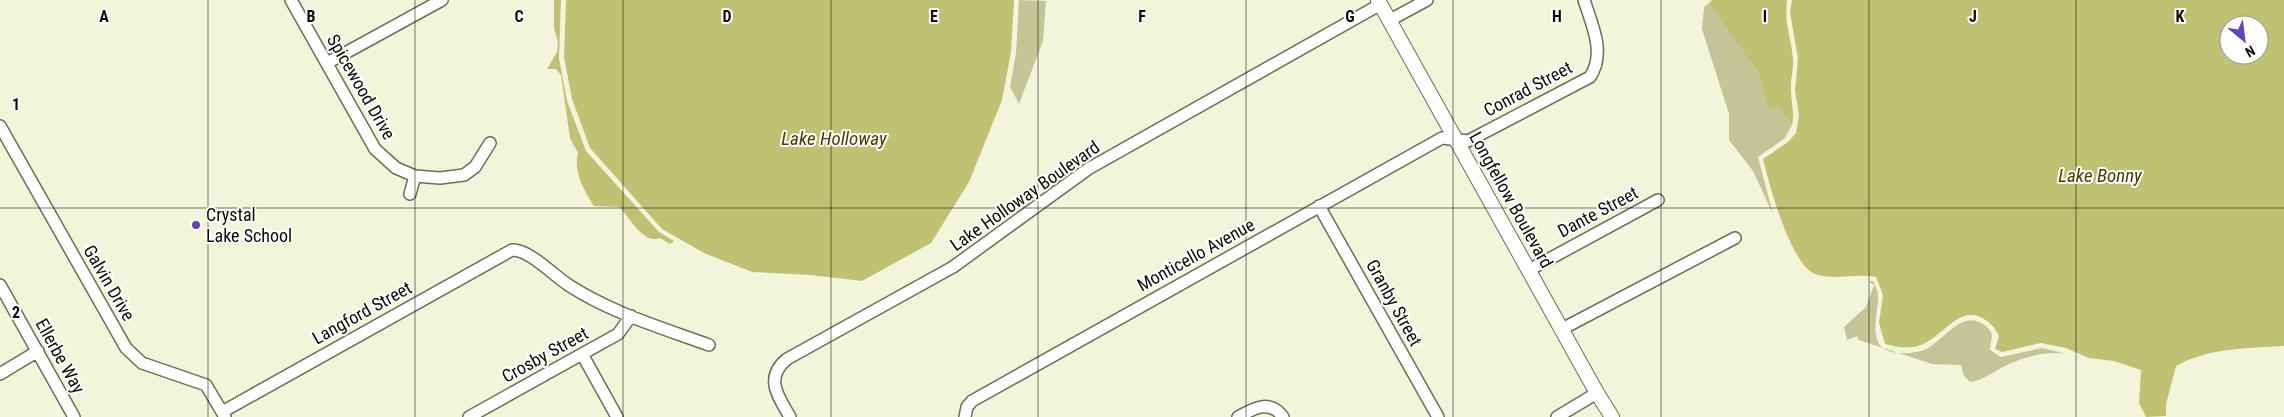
<svg xmlns="http://www.w3.org/2000/svg" width="2284" height="417" font-family="'Roboto Condensed',sans-serif">
<rect width="100%" height="100%" fill="#f3f5db"/>
<path fill="#c3c597" d="M1019,0L1046,1L1043,41L1019,104L1010,87L1016,53Z
M1709,3L1759,74L1769,109L1779,107L1792,125L1785,138L1758,157L1773,214L1785,240L1753,171L1729,140V114L1702,29L1704,7Z
M1872,281H1873C1875,285 1878,291 1878,296C1879,308 1869,338 1883,348C1892,355 1913,354 1924,350C1942,343 1961,309 1983,324C1996,333 1991,337 1990,350L2001,357L2042,348L2067,354C2047,351 2027,356 2009,364C1995,370 1985,380 1970,382L1964,376L1961,365L1932,364L1859,340L1857,336L1847,340L1844,327L1866,307L1874,285L1869,282Z"/>
<path fill="#bfc272" fill-rule="evenodd" d="M554,0H561L559,58L567,101L586,151L659,232L674,241L670,244L660,238C643,245 630,217 619,207L594,206C584,191 573,171 578,153L570,138L561,75L556,69H547L557,52L558,42L554,28Z
M566,0H1014L1011,52L1002,100L969,182L931,243L862,281L810,275L752,272L704,253L662,229L590,148L572,99L564,57Z
M1712,0H1787C1784,22 1791,37 1793,59C1794,69 1790,80 1791,90C1791,103 1795,113 1792,125L1779,107L1769,110L1759,74L1712,8L1709,3Z
M1792,0H2284V346C2248,348 2208,348 2176,366L2166,404V416L2146,417L2139,403L2141,370L2114,361L2089,358L2066,348L2041,343L2002,352L1995,349L1999,336C1995,328 1992,324 1984,319C1960,304 1943,336 1923,344C1911,350 1897,347 1885,344L1879,323L1883,295L1876,277C1856,273 1835,281 1815,274C1790,264 1769,183 1763,159L1788,142L1796,133L1799,115L1795,91L1798,59L1790,12ZM2229,25H2259V55H2229Z"/>
<g fill="none" stroke-linecap="round" stroke-linejoin="round">
<g stroke="#6c6e57" stroke-width="14">
<path id="minor" d="M291,0L375,149L396,168L415,176L440,178L464,175L475,167L490,143
M1390,20L1427,0
M327,63L442,0
M0,126L126,348L142,363L206,385L225,417
M410,194L415,176
M1319,206L1438,417
M1529,270L1658,200
M0,285L74,417
M1562,329L1735,238
M582,354L617,417
M0,374L38,351
M222,412L512,250C529,249 554,276 570,286C612,313 662,328 709,345
M469,417L618,334L631,316
M790,417C778,396 764,378 787,359L953,267L1088,169L1381,4
M965,417L967,407L972,401L1442,138L1468,141L1590,77C1606,53 1592,25 1584,0
M1238,417C1254,408 1270,399 1283,417
M1557,417L1597,393"/>
</g>
<g stroke="#6c6e57" stroke-width="16">
<path id="tertiary" d="M1378,0L1597,393L1612,417"/>
</g>
<use href="#minor" stroke="#fff" stroke-width="11"/>
<use href="#tertiary" stroke="#fff" stroke-width="14"/>
</g>
<path fill="none" stroke="#0c0c05" stroke-width="1" stroke-opacity="0.55" d="M208,0V417M415,0V417M623,0V417M831,0V417M1038,0V417M1246,0V417M1453,0V417M1661,0V417M1869,0V417M2076,0V417M0,208H2284"/>
<circle fill="#6343bb" stroke="#fff" stroke-width="2" cx="196" cy="225" r="5"/>
<g text-anchor="middle" stroke-width="4" stroke-linejoin="round" paint-order="stroke">
<g font-size="18" fill="#0c0c05" stroke="#fff">
<text transform="translate(361 87) rotate(60)" y="6">Spicewood Drive</text>
<text transform="translate(1528 89) rotate(-28)" y="6">Conrad Street</text>
<text transform="translate(1025 196) rotate(-35)" y="6">Lake Holloway Boulevard</text>
<text transform="translate(1511 200) rotate(61)" y="6">Longfellow Boulevard</text>
<text transform="translate(1598 212) rotate(-28)" y="6">Dante Street</text>
<text transform="translate(1196 255) rotate(-29)" y="6">Monticello Avenue</text>
<text transform="translate(109 283) rotate(60)" y="6">Galvin Drive</text>
<text transform="translate(1394 303) rotate(61)" y="6">Granby Street</text>
<text transform="translate(362 313) rotate(-29)" y="6">Langford Street</text>
<text transform="translate(545 355) rotate(-29)" y="6">Crosby Street</text>
<text transform="translate(60 356) rotate(61)" y="6">Ellerbe Way</text>
</g>
<g font-size="18" fill="#0c0c05" stroke="#fff" text-anchor="start">
<text x="206" y="221">Crystal<tspan x="206" dy="21">Lake School</tspan></text>
</g>
<g font-size="19" font-style="italic" fill="#414100" stroke="#fff">
<text x="834" y="145">Lake Holloway</text>
<text x="2100" y="182">Lake Bonny</text>
</g>
</g>
<g font-size="16" text-anchor="middle" font-weight="bold" fill="#0c0c05" stroke="#fff" stroke-width="4" stroke-linejoin="round" paint-order="stroke">
<text x="104" y="22">A</text>
<text x="311" y="22">B</text>
<text x="519" y="22">C</text>
<text x="727" y="22">D</text>
<text x="934" y="22">E</text>
<text x="1142" y="22">F</text>
<text x="1350" y="22">G</text>
<text x="1557" y="22">H</text>
<text x="1765" y="22">I</text>
<text x="1973" y="22">J</text>
<text x="2180" y="22">K</text>
<text x="16" y="110">1</text>
<text x="16" y="318">2</text>
</g>
<g transform="translate(2244 40) rotate(151)"><circle r="24" fill="#ffffff" stroke="#9e9e9b"/>
<path d="M0-4L9 19L0 12L-9 19Z" fill="#6343bb"/>
<text y="-8" font-size="14" font-weight="bold" text-anchor="middle" fill="#0c0c05">N</text>
</g>
</svg>
